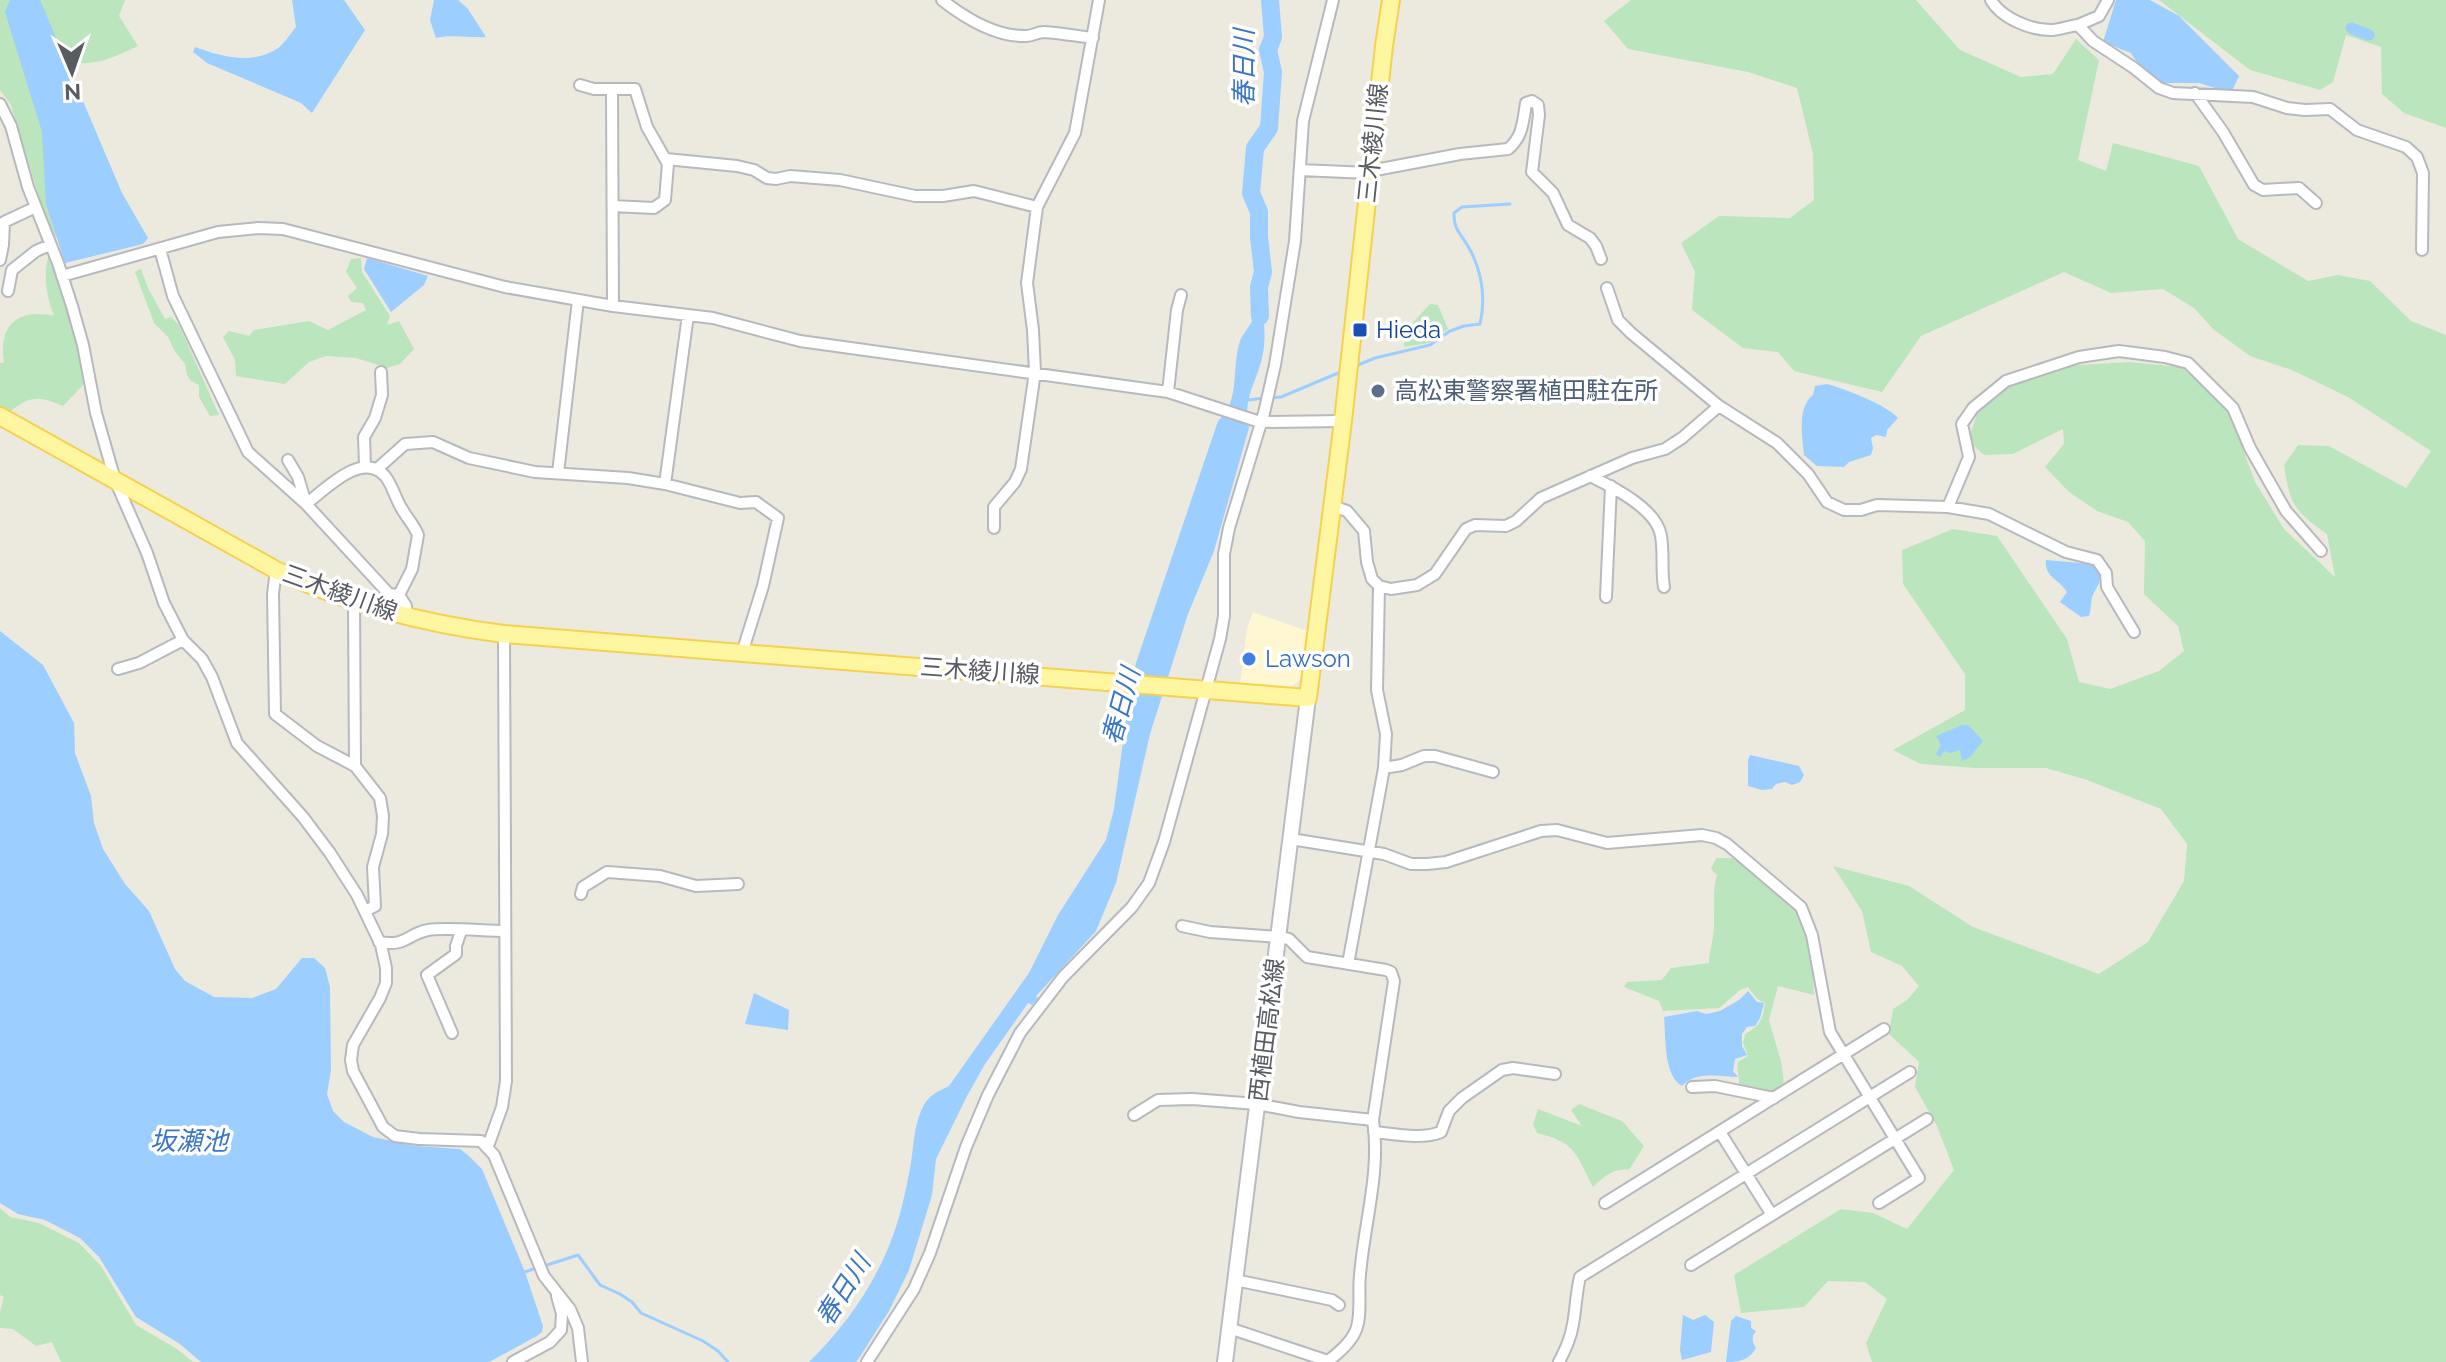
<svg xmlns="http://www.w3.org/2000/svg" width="2446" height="1362" font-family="Raleway,'Noto Sans JP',sans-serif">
<rect width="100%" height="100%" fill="#eceadf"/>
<path fill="#fff7d1" d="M1253,612L1310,632L1305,675L1291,687L1240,684L1247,628Z"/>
<path fill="#bae5bd" d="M0,0H15L41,91L60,239L50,233L11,105L0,90Z
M30,0H125L119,16L138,46C107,60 88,71 54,56Z
M1631,0H1916L1960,50L2021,77L2053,74L2076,39L2099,60L2078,160L2106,171L2113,143L2199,166L2238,239L2308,281L2338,275L2370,281L2411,321L2446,335V1362H1872L1866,1343L1887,1299L1865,1282L1828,1281L1804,1307L1741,1313L1734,1275L1841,1209L1873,1213L1907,1229L1954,1170L1937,1126L1915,1087L1919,1062L1889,1034L1893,1009L1907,1000L1919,986L1902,966L1871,952L1862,911L1833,866L1909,886L1973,927L2099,974L2148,942L2184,881L2187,844L2161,809L2087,780L2046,768H1976L1921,764L1893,750L1965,710V674L1903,584L1902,550L1953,529L1997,536L2067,639L2079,682L2110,689L2159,671L2184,651L2178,626L2144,594L2145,541L2128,522L2097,511L2069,492L2045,467L2064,444L2063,429L2013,454L1984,455L1968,441L1977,414L2010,385L2064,366L2129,362L2181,367L2228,409L2255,482L2284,529L2335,577L2327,534C2294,511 2290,505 2284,465L2298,445L2329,446L2406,488L2431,451L2348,397L2292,370L2250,356L2213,329L2194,308L2163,289L2111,293L2064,272L1921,336L1882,392L1794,371L1778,352L1743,348L1692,310L1695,272L1681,243L1719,216L1790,218L1814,200L1813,154L1797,88L1748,72L1628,49L1604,21Z
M2159,0H2446V128L2404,113L2382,94L2381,47L2346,35L2333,82L2320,90L2250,70Z
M49,254L70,311L81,352L83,385L63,406C34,394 30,397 5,415L0,412V363L4,362C0,337 7,316 35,314C41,314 48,315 54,315C46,296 43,274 49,254Z
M361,258L362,272L390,316L387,325L399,321L414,349L400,364L387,368L356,358L326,356L309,362L285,384L236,376L235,360L223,337L229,331L249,336L254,330L309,321L328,330L366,310L363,303L351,302L348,296L357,288L346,272L351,259Z
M141,269L148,288L165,319L171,317L179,325L219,415L210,416L199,397V385L191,381L187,375L185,364L174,350L168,337L154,323L135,272Z
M1430,304L1438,305L1448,329L1429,343L1404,347L1406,330Z
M1716,858H1736L1784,897L1802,919L1813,975L1814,995L1778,986L1769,1020L1782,1065L1784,1085L1770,1093L1739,1086C1740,1077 1736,1070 1738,1062L1748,1056L1743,1043L1745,1034C1760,1026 1763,1019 1765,1003L1757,999L1748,987L1740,990L1719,1008L1663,1011L1659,1001L1624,987L1627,982L1662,980L1671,968L1709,963C1709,953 1712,946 1713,936C1716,916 1711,896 1717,875L1711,869Z
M1579,1104L1622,1121L1644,1146L1629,1170C1615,1167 1602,1178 1593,1187C1575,1153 1577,1143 1537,1133L1533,1124L1538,1109L1582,1126L1571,1110Z
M0,1208L10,1217L39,1223L79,1243L101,1266L136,1325L177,1349L193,1362H61L52,1342L36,1346L13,1329L0,1328V1312L4,1297L0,1295Z"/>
<path fill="#9cceff" d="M10,0H40L122,193L148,238L143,244L65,263L46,204L42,132L5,12Z
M292,0H344L365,30L312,113L301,103L207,63L193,52L195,47C220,56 249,65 275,50C283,46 290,34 296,27Z
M434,0H458L468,9L486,37C472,38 447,34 436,38L430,20Z
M2116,0H2150L2179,16L2239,76L2231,93L2199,83H2160L2143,72L2131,53L2103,42Z
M367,258L428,276L424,285L391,312L364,269Z
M1261,288C1262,308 1267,332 1263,353C1258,381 1242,397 1249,428L1214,551L1188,614L1150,734L1116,883L1096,931L1036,996L1038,998L1032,1005L1028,1003L985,1064L967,1096L936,1159L932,1195L909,1270L889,1311L859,1358L856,1362H809C843,1329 871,1290 889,1246C900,1220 906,1190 911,1163C914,1143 914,1122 925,1103C931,1094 939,1091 949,1086L1029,973L1058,915L1106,840L1114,809L1128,704L1136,663L1218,421C1241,401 1231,368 1240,341C1243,333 1250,327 1253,319C1257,308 1256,298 1261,288Z
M1827,384C1845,389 1887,405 1898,418L1887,430L1886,437L1876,435L1871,438L1873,448L1871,455L1849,462L1844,467L1817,466L1804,455C1802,437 1797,407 1813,395L1815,386Z
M2046,560L2091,564L2100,574C2100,586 2096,587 2092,597C2091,603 2091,610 2089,616L2081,617L2060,602L2067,592C2059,579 2044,577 2046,560Z
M0,631L43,665L74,723L75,753L91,796L94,823L103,849L125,884L149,911L175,969L185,981L214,997L252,998L276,989L302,958H314L325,968L330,987L331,1070L327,1094L333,1111L344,1122L373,1137L415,1146L460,1149L469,1156L482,1169L525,1272L543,1326L542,1332L537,1336L489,1362H201L180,1344L136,1317L99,1257L80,1238L45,1220L18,1214L0,1203Z
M1962,725H1968L1983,741L1970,757L1962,761L1960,750L1950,753L1944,751L1940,757L1936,754L1941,745L1936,736Z
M1750,755L1799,766L1804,775L1800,782L1792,785L1785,782L1776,784L1772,789L1762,790L1748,786V760Z
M1748,991L1757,1002L1764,1003L1760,1018L1755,1026L1747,1027L1742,1034V1046L1747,1055L1735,1059L1733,1071L1738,1077C1719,1076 1695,1071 1682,1086C1663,1075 1666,1036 1664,1017L1697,1011L1706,1014L1720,1011L1739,1000Z
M754,993L789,1010L788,1030L745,1024Z
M1683,1315L1693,1320L1705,1315L1714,1322L1711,1352L1682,1360L1680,1350Z
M1736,1316L1751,1321V1328L1756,1331C1751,1337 1752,1342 1756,1348C1749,1360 1740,1362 1726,1362L1731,1321Z"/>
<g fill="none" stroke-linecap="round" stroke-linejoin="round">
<path stroke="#9cceff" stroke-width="3" d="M1353,367L1375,358L1430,345L1450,331L1464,326L1480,324C1486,299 1482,271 1469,248C1462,235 1453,229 1454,213L1462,207L1510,204
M1271,398L1281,397L1343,371
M1248,400L1264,398
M544,1266L578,1255L600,1285L620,1294L632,1302L641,1313L703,1341L718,1351L728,1362
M525,1272L536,1268"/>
<path stroke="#9cceff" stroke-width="11" d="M2351,28L2369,35"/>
<path stroke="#9cceff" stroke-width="18" d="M1260,316L1259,287L1263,272L1259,237V212L1251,193L1255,148L1269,128L1273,72L1268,50L1273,37L1270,0"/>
<g stroke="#b7b9bf" stroke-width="14">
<path id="minor" d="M942,0C965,18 996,37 1026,36C1033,36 1037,32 1044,32C1060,33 1077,36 1093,38
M1991,0C2001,18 2032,31 2053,30C2061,29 2070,26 2078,25L2093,41L2134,68L2159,88L2173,93L2253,97L2287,108L2305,110L2330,109L2357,130L2406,147L2417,157L2423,173L2422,250
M2078,25L2099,16L2108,0
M580,85L594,89H635L647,127L668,164L665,200L654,208L613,206
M612,89L613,306
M2195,93L2223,132L2254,185L2263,190L2299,188L2316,203
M0,104L11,126L28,187L58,263L72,306L83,345L96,413L115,480L147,553L164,603L183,640L202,659L212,677L237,743L303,817L330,853L357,895L381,945L386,968V983L380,998L353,1045L351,1060L353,1071L383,1127L395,1136L419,1139L481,1141L494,1155L544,1276L570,1309L578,1328L582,1362
M666,159L737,166L754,170L767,178L776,179L790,176L840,180L915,196H943L974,191L1037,207
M1300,170L1369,173
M1370,171L1460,154L1508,149C1523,137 1523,121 1526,103L1532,101L1538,105L1539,115L1532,172L1553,193L1568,225L1590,238L1596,246L1601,259
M160,249L173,296L248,452L306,504C325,490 362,450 385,476C393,486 395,498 402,509C407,518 414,525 418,535L412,569L399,595L406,606V617
M0,260L3,245L4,222L36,207
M62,276L218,232L258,228L283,229L505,287L613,306L713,318L800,341L1168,392L1260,422L1343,421
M1607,288L1618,320L1631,333L1719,406L1777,443L1808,474L1827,502L1844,510H1861L1877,505L1948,507L1989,514L2066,552L2097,560L2106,573L2107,587L2134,632
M8,291L12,270L36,251L50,245
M1168,392L1177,310L1181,295
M288,460L298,477L306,504L389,594L399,595
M365,466L364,437L375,418L382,395L381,372
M377,469L405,444L433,442L469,458L535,472L628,478L665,484L740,503L756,502L778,518L763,586L742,653
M558,473L578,300
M1590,476C1613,487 1657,509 1661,536C1664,553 1661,570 1664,587
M665,484L688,315
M1332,506L1347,511L1364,531L1367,562L1372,579L1379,586L1391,589L1417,585L1435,574L1466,529L1475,525L1506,526L1516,521L1541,498L1632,458L1665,449L1682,438L1719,406
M1948,507L1969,457L1962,424L1973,408L2006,381L2079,357L2119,351L2165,357L2188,363L2233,408L2250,448L2286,511L2321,551
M994,528V507L1015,482L1021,469L1035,372L1033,330L1027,283L1037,207L1075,133L1099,0
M276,570L273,594L275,714L317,746L355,766
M1606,597L1611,486
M354,601L355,766L380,798L383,816L382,834L373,867L375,906L365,911
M118,669L139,663L183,640
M1384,768L1402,765L1424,756H1435L1493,772
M1291,839L1384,854L1411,864H1427L1446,862L1541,831L1557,830L1607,843L1702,835L1716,838L1727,844L1801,907L1812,935L1830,1032L1919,1178L1879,1203
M581,894L583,887L607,872L660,876L696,886L738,884
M1182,926L1210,932L1278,937L1289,939L1307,957L1386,970L1391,972L1394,981L1373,1120C1381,1171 1364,1224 1360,1275C1358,1292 1362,1314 1356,1330C1350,1344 1338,1353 1327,1362
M379,942C406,947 407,934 428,930C447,927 484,931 505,931
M1348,964L1384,768L1386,734L1377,690L1379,586
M452,1033L427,975L456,954V946L461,931
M1692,1087L1715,1086L1774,1098
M1134,1115L1158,1100L1192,1099L1257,1104L1299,1112L1373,1120
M1374,1132C1395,1134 1421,1140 1441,1132L1449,1111L1462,1098L1502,1070L1513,1068L1555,1074
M1720,1132L1772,1215
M488,1146L502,1107L506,1081L504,634
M1605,1203L1884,1029
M1691,1265L1927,1119
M1235,1280L1332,1300L1339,1305
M1229,1328L1328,1361
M513,1362L550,1342L561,1330L562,1314L557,1296
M867,1362L914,1289L930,1253L966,1147L988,1095L1020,1033L1063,977L1132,907L1149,883L1164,842L1220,639L1224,616V554L1229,528L1264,413L1275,365L1295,241L1303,121L1333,0
M1559,1362C1565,1350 1571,1338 1573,1324C1576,1308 1576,1293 1580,1277L1910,1072"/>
</g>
<g stroke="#b8bbc2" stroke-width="18">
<path id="secondary" d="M1225,1362L1308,698"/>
</g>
<g stroke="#f6d14e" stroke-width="20">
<path id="primary" d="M0,416L276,570C348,604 424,624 504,634L1308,698L1343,421L1384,46L1391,0"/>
</g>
<use href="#minor" stroke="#fff" stroke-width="10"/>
<use href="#secondary" stroke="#fff" stroke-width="14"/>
<use href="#primary" stroke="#fff6a1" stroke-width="16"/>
</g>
<rect fill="#1a4fb4" stroke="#fff" stroke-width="3" x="1352" y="322" width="16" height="16" rx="4"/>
<circle fill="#5c6f8a" stroke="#fff" stroke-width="3" cx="1378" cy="391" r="8"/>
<circle fill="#3f7fe0" stroke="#fff" stroke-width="3" cx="1249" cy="659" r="8"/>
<g text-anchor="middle" stroke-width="7" stroke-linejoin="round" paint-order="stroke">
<g font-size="24" fill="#585b61" stroke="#fff">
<text transform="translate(1373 143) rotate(-84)" y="8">三木綾川線</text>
<text transform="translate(340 593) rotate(20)" y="8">三木綾川線</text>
<text transform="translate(980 671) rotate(4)" y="8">三木綾川線</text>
<text transform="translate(1267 1030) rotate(-83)" y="8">西植田高松線</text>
</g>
<g font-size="24" fill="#164399" stroke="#fff" text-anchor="start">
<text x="1376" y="338">Hieda</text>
</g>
<g font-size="24" fill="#4e5e75" stroke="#fff" text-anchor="start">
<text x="1394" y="399">高松東警察署植田駐在所</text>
</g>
<g font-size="24" fill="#366cbe" stroke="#fff" text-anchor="start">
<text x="1265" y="667">Lawson</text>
</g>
<g font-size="26" font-style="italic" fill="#3b76c6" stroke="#fff">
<text transform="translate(1244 68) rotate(-90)" y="9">春日川</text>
<text transform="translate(1121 706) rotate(-75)" y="9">春日川</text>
<text x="189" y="1150">坂瀬池</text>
<text transform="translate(843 1290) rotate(-58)" y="9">春日川</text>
</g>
</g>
<g transform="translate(72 72) rotate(178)" stroke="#ffffff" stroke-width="6" paint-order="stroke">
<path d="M0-6L14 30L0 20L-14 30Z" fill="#585b61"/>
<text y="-12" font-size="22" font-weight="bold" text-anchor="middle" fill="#585b61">N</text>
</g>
</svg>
